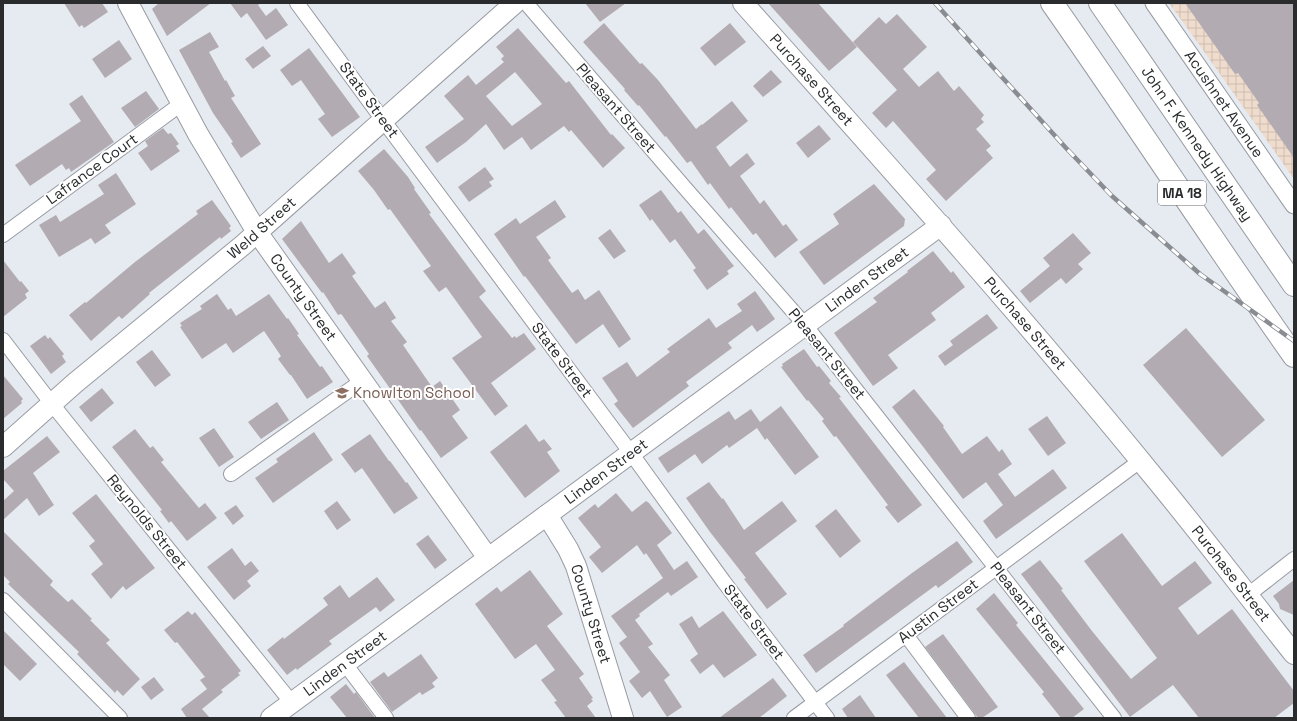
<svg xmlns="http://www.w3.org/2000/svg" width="1297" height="721" font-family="'Space Grotesk',sans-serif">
<defs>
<pattern id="industrial-grid" width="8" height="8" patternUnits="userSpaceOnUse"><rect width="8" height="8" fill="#efdccc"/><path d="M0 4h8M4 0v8" fill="none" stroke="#cdbdb0"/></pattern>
</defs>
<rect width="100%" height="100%" fill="#e6eaf1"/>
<path fill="url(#industrial-grid)" d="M1169,3H1294V179L1198,43Z"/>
<path fill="#b2acb2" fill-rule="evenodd" d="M64,3H102L108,12L84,28L82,25L79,27Z
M159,3H211L167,36L152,9Z
M230,3H261L258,5L266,16L276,8L288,25L266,40L247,13L241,18Z
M585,3H626L600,22Z
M768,3H818L857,47L829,71Z
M1185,3H1294V158L1257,105L1259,103L1238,73L1235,74Z
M897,14L927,47L903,69L919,87L938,71L954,91L959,86L984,115L981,119L984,122L976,129L991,146L986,150L993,158L946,201L926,179L936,170L893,121L886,128L872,113L897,90L853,42L879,17L886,24Z
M604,23L640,64L642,63L658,80L696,129L702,124V125L732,101L748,121L716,147L730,167L747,153L755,164L740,176L760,204L764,200L783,226L786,224L798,240L775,258L756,233L753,235L731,207L729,209L710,183L708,185L691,161L687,163L666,136L665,137L639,105L638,106L624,90L625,89L583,42Z
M730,23L746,42L715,66L700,48Z
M518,28L566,83L569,81L611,135L612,134L625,148L603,168L571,130L569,132L564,126L531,150L522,137L504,150L486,124L466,142L437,163L425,147L464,119L444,96L468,75L476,85L504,62L501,59L504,56L496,47ZM515,72L542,104L512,126L486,96Z
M210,32L219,47L209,52L225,81L226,80L235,96L231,98L261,144L241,158L231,143L233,142L213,113L179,50Z
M119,40L132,59L105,78L92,59Z
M263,46L271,56L253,69L245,59Z
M309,48L360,117L332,137L318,119L325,114L301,80L292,86L280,70Z
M771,70L782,82L763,97L753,86Z
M146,91L159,109L135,127L121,108Z
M82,95L114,142L71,172L69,168L66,170L62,164L30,186L15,165L81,121L69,104Z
M819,125L831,139L808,158L796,143Z
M163,128L168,134L171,133L179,144L176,146L180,151L151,171L138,153L148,146L145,141Z
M384,149L408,177L415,188L414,189L431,213L429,214L486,291L479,297L512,338L515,336L516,338L524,333L536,349L491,383L508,406L495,416L452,358L482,337L446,287L439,292L423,271L431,266L390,209L388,210L374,190L358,171Z
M485,167L494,179L489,182L492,186L469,202L458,187Z
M116,173L136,204L105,225L111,233L95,244L91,238L59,257L39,225L56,215L60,222L104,194L98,185Z
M874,184L905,219L904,226L824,285L799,252L839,224L833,214Z
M661,190L678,213L681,211L698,234L704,229L734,266L727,271L729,274L707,290L693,270L696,268L675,239L670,243L652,219L650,221L639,205Z
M212,200L231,226L229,228L231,231L221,239L220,237L149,293L150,294L122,319L119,316L91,341L69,315L85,302L86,303L135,262L198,214L196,211Z
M555,200L566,217L536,237L551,258L548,260L572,293L578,289L585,300L599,290L631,339L619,348L603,324L576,344L525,276L524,277L494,234L516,218L520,224Z
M301,221L329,263L342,253L356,273L352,276L375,308L385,301L396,318L391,321L407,342L403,345L432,387L440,381L460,410L452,416L468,438L441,458L421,430L420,431L367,356L369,354L342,315L341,314L338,315L323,292L322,293L282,239Z
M610,229L626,251L614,259L598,238Z
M1073,233L1091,253L1078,264L1083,269L1066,284L1061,278L1030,303L1020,291L1050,266L1043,258Z
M933,251L951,273L953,271L965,287L931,313L936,320L888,355L898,368L873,386L834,333L877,302L873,298L908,272L907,271Z
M3,260L20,282L21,281L29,291L25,294L27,298L3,317Z
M755,291L775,319L757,332L752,325L728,343L732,348L686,382L689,386L633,428L614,404L618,401L602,378L627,362L637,377L670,352L667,349L709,318L716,328L742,311L737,304Z
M217,294L228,310L231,308L236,316L269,294L287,319L288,318L299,334L297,335L320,367L322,366L333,382L307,399L291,375H290L278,359L281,356L264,331L233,353L226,343L202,359L180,327L182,326L180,323L202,309L200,306Z
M987,314L998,328L945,366L938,356L953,345L950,341Z
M1186,328L1265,420L1222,457L1143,365Z
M45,335L48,339L50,337L64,354L62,356L66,362L51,374L30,346Z
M804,349L817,367L819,366L831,381L829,383L841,397L839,398L922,505L898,523L885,507L888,505L836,436L834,437L822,421L824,419L808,400L807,401L781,367L783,366L782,364Z
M152,350L171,375L155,387L136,362Z
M3,375L23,399L21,401L22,403L3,419Z
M102,388L114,403L91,422L79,407Z
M914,389L944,426L943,427L962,454L987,436L999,452L1002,449L1012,464L998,474L1015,497L1053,469L1067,488L996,539L983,521L1003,505L986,482L963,499L921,444L892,407Z
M277,402L289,420L261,439L248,422Z
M781,406L819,457L795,475L767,438L765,440L757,428L729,448L727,445L702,464L695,454L668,473L658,458L729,411L735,420L751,409L760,422Z
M1047,416L1066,443L1048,456L1028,429Z
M526,424L539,442L544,439L552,449L547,452L560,471L525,498L490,452Z
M214,428L234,457L219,467L199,438Z
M135,429L150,448L153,446L164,460L161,462L199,508L205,503L217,518L187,541L171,521L169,523L160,511L162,510L112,447Z
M314,432L333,460L273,503L255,478L278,462L276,459Z
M370,434L389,461H390L406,483L407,482L418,498L394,514L362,468L355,473L341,454Z
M47,436L60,452L33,473L54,505L39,516L27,498L3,520V501L14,491L3,479V471Z
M709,482L722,499L723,498L744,530L782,501L797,521L755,553L787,594L767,609L744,579L746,578L710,532L686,498Z
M616,493L632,512L646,501L649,503L672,533L657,545L674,570L687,561L698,577L671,596L668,592L639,614L640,616L635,620L653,644L648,647L670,675L664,680L682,707L667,717L650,691L642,698L629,681L640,672L619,643L627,637L611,616L663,578L646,553L644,555L637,545L602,573L589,557L601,547L578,518L595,504L598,508Z
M96,494L155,568L126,590L123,586L111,599L91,574L103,564L89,546L95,541L72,513Z
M337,501L351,520L337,530L324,511Z
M236,505L244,516L233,525L224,513Z
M836,509L861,541L840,558L815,526Z
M3,531L53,581L50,585L68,602L72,599L92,619L90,620L110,640L106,643L140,679L123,696L117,690L115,693L77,654L79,652L8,584L10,582L3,575Z
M1122,533L1162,586L1195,561L1212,583L1178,608L1198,635L1232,609L1294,691V703L1274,718H1199L1173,685L1130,717L1021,574L1040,560L1063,589L1061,590L1092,631L1131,679L1157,658L1084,561Z
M428,535L447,560L435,569L416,544Z
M957,541L973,562L938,588L936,585L816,673L803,655L844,626L843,625L912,573Z
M232,548L245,566L251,561L259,571L247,581L251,586L234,600L207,567Z
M530,570L563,614L547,626L584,674L579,678L593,698L591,699L593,701L587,706L596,718H566L554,702L557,701L541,680L555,670L536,644L515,659L475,604L497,587L501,592Z
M377,577L395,600L380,612L376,607L329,641L332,644L297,670L296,668L287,675L267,650L283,637L284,639L328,605L323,598L340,585L349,598Z
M1294,580V615L1280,609L1279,604L1273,596Z
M994,593L1018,623L1016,625L1084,709L1072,718H1061L1042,694L1044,692L976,609Z
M188,611L192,615L195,612L241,671L238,673L240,675L221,690L223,692L202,709L210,718H187L181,709L207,689L200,680L205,677L177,642L175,643L164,630Z
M723,611L757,655L724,678L713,664L700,674L690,660L698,654L679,624L692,616L699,628Z
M3,630L37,664L20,681L3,664Z
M943,634L998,707L982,718H978L925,647Z
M421,654L438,678L432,683L435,687L422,695L420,692L392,712L370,682L384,672L388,677Z
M904,662L947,718H919L886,675Z
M154,677L164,690L151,700L141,687Z
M773,678L787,696L759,718H719Z
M346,684L354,694L356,692L375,718H347L330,697Z
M860,695L876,718H848L842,709Z"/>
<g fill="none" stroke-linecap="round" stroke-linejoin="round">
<g stroke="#989ba2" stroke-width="16">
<path id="minor" d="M297,3L383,120L631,453L724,582L827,718
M526,3L685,188L805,325L1114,718
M3,235L181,104
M3,340L52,404L292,703
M231,474L362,381
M1248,595L1294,559
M3,600L120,718
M906,635L968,718
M345,664L386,718
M794,718L1140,461"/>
</g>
<g stroke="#989ba2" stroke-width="19">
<g id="tertiary">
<path id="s1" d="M1154,3L1294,205"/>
</g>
</g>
<g stroke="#989ba2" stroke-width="22">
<g id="secondary">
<path id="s2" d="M128,3L198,134L257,232L488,558"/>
<path id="s3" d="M743,3C882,159 1021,314 1153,476C1201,534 1247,595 1294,654"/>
<path id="s4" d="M3,447L75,383L243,245L515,3"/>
<path id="s5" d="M547,515L568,549L576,566L623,718"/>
<path id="s6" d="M271,718L941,225"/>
</g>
</g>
<g stroke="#989ba2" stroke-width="24">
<g id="motorway">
<path d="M1052,3C1134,120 1212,240 1294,356"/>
<path id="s7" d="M1100,3L1294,285"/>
</g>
</g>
<use href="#minor" stroke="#fff" stroke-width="14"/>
<use href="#tertiary" stroke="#fff" stroke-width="17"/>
<use href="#secondary" stroke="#fff" stroke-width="20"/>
<use href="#motorway" stroke="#fff" stroke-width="22"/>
<g stroke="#898c91" stroke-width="4.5">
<path id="rail" d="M935,3L1066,148L1112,196L1200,274L1294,341"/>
</g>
<use href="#rail" stroke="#fff" stroke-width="3" stroke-dasharray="9" stroke-linecap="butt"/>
</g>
<defs>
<g id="school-bare" transform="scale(1.08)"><path d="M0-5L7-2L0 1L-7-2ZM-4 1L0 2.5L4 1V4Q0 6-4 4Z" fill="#8d6e63" stroke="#fff" stroke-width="2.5" paint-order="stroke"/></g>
</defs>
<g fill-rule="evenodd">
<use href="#school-bare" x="342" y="393"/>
</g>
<g text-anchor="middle" stroke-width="4" stroke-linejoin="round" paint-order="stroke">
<rect fill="#fff" stroke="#696b6c" stroke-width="1" x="1158" y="181" width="48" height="24" rx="3"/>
<g font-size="14" font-weight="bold" fill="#292b2d">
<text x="1182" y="198">MA 18</text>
</g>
<g font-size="15" fill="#292b2d" stroke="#fff">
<text dy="5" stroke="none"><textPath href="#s3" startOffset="103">Purchase Street</textPath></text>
<text transform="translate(369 100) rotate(54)" y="5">State Street</text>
<text dy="5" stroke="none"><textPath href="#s1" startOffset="123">Acushnet Avenue</textPath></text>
<text transform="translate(616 108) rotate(49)" y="5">Pleasant Street</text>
<text dy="5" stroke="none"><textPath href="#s7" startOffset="171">John F. Kennedy Highway</textPath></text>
<text transform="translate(92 169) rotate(-36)" y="5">Lafrance Court</text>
<text dy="5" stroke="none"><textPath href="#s4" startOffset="339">Weld Street</textPath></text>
<text dy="5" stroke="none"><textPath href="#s6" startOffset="740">Linden Street</textPath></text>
<text dy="5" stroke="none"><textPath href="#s2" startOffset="343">County Street</textPath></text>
<text dy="5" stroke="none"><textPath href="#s3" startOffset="427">Purchase Street</textPath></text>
<text transform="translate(827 354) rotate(51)" y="5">Pleasant Street</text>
<text transform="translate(562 360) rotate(53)" y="5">State Street</text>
<text dy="5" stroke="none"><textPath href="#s6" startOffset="416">Linden Street</textPath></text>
<text transform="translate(147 522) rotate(51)" y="5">Reynolds Street</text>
<text dy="5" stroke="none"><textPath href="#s3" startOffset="751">Purchase Street</textPath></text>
<text transform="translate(1028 608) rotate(52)" y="5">Pleasant Street</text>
<text transform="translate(938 611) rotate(-37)" y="5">Austin Street</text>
<text dy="5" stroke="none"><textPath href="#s5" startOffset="109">County Street</textPath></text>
<text transform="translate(754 622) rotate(53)" y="5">State Street</text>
<text dy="5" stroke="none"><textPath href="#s6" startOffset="92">Linden Street</textPath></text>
</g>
<g font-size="15" fill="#785e54" stroke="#fff" text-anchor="start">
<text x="353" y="398">Knowlton School</text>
</g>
</g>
<rect width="1297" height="721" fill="none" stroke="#292b2d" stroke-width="8"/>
</svg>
